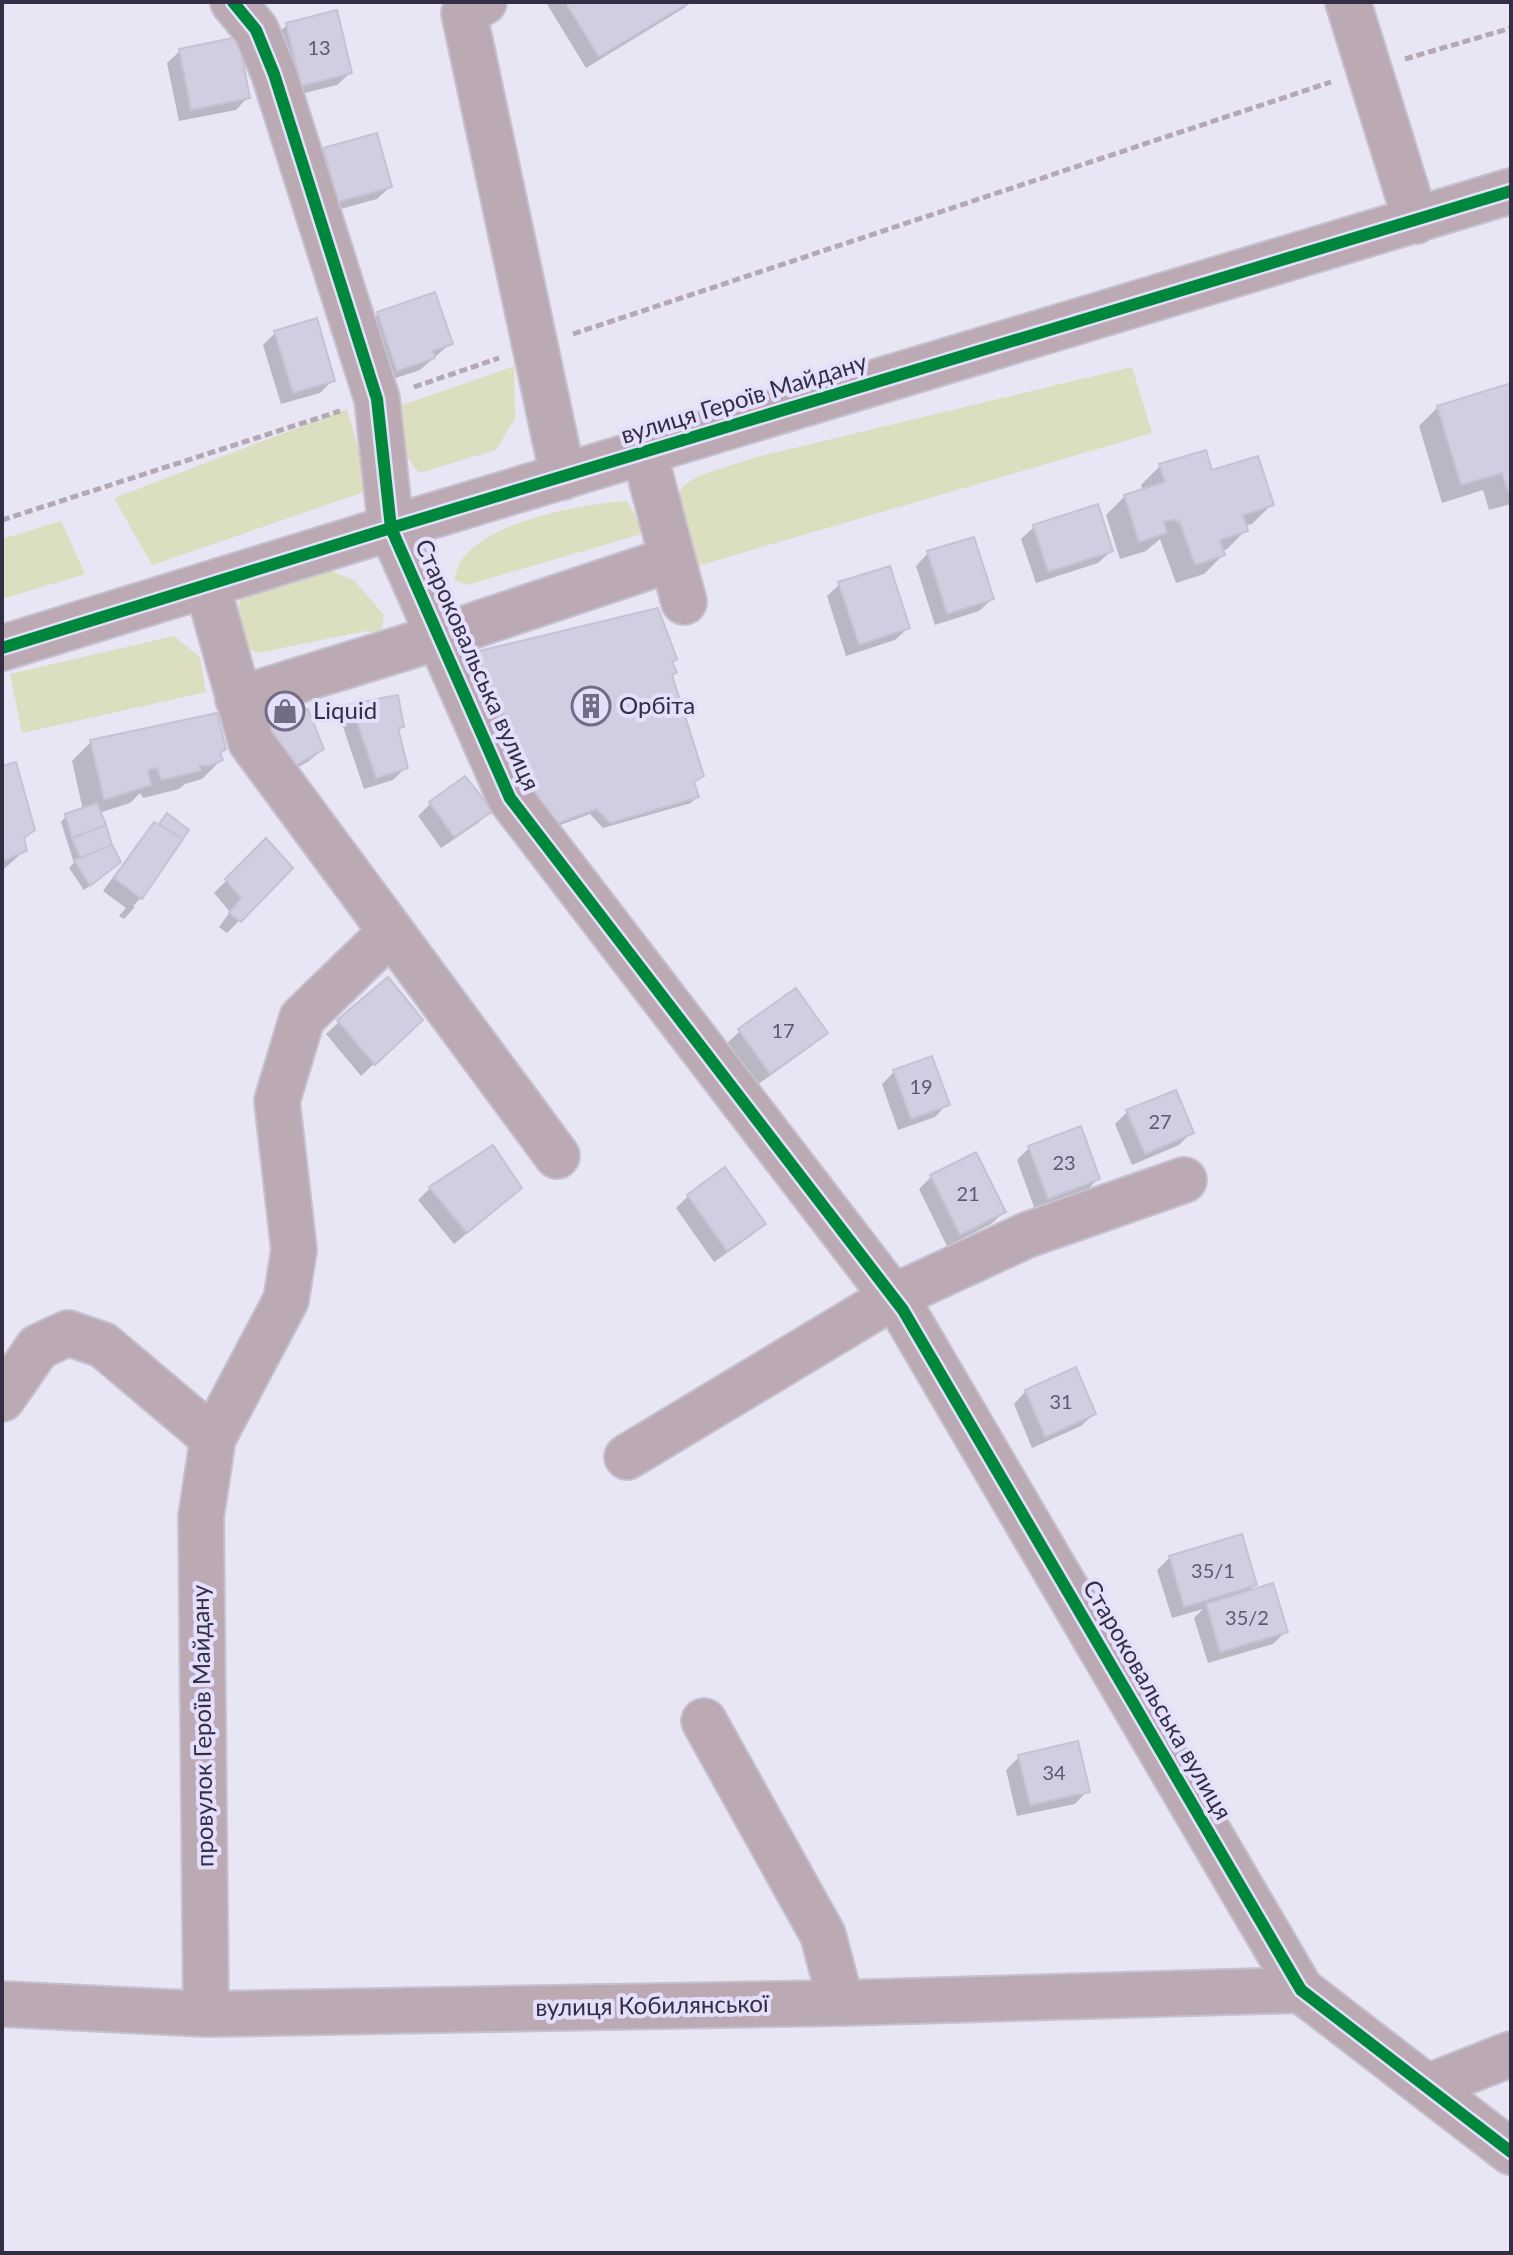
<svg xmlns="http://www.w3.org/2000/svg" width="1513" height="2255" font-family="Lato,sans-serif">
<rect width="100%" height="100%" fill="#e8e5f4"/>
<path fill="#dbdfbf" d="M514,366L515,418L496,450L419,473L393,438L394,408Z
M1132,367L1152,433L694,567L671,510L683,486L698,476L753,458Z
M347,409L370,490L152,565L114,498Z
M627,501L645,533L467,585L454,580C456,574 457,567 460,562C486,521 582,504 627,501Z
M61,521L85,574L2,599V539Z
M326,569L354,580L384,615L381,634L366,631L257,653L232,641L233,625L241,597Z
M174,636L200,657L206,692L22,733L10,674Z"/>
<path fill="#0003" d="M549,2H691L684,8L586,68L547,4Z
M287,25L350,73L337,85L288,97L274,37Z
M180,51L248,97L236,110L179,121L167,63Z
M324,150L390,187L377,199L326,213L312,163Z
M378,314L451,343L420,370L384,382L365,327Z
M275,333L333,380L320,393L281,404L263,345Z
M1511,385V504L1489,510L1483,490L1442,503L1419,426L1438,407Z
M1160,466L1211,473L1271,505L1252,524L1244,526L1246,530L1227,549L1222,551L1223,555L1204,574L1176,583L1160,539L1146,551L1120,559L1106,515L1125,496L1143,491L1141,485Z
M1034,527L1111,551L1098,563L1036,583L1021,539Z
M928,553L992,599L979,611L935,625L916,566Z
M840,584L908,628L895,640L846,656L827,596Z
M657,610L670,663V676L702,775L692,783L697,797L691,803L603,828L590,814L544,831L526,798L510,744L470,660L476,654Z
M352,705L402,726L397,732L406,767L393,780L364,789L340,718Z
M249,740L322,749L309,761L273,782Z
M91,742L219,754L221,760L202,779L185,784L179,789L143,798L140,793L130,803L99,813L113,868L84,890L69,868L74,863L61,822L66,816L83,810L72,761Z
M2,768L25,850L2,871Z
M465,779L490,811L478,823L441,848L418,816L430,804Z
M162,821L186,831L141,898L133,906L135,907L124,919L119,916L126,908L103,891L142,837L154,825L158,827Z
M266,841L291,868L227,933L219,927L230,912L214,893Z
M339,1022L408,1032L361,1076L326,1034Z
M740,1031L825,1032L813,1045L757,1085L727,1043Z
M894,1072L947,1104L935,1117L898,1130L882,1084Z
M1127,1112L1191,1133L1179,1145L1132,1165L1115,1124Z
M1029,1148L1098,1179L1086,1191L1035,1210L1017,1160Z
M931,1177L1004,1212L991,1224L947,1246L919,1189Z
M430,1188L507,1200L454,1244L418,1200Z
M688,1196L763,1223L751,1236L714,1262L676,1208Z
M1026,1391L1094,1414L1081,1426L1032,1448L1014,1404Z
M1170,1557L1255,1585L1246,1594L1286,1631L1273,1644L1208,1663L1194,1618L1203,1609L1172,1618L1157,1570Z
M1019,1757L1087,1791L1075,1804L1017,1816L1006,1770Z"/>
<path fill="#d2cee1" stroke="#c6c2d5" stroke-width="2" d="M565,2H690L599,57Z
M337,10L352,73L301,86L286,23Z
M238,37L250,98L191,110L179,49Z
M377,133L392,187L338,202L323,148Z
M435,292L453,344L433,351L435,358L397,371L377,312Z
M317,318L335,381L293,393L274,331Z
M1511,383V492H1508L1502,473L1461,485L1437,406Z
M1206,450L1212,470L1258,456L1274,505L1243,515L1248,531L1220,540L1225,555L1195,565L1179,521L1177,522L1176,519L1164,522L1167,533L1139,542L1124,495L1165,482L1159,464Z
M1098,504L1113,551L1048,572L1033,525Z
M974,537L994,599L947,614L927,551Z
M890,566L910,628L859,645L838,582Z
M658,608L677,659L672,662L677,672L672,675L704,776L694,782L699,797L610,823L596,809L550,826L531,792L515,738L475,652Z
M398,695L404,727L398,728L408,768L376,778L351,704Z
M308,709L324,749L286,771L260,727L269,712Z
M217,713L226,749L220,753L223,760L209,766L200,765V771L161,780L157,768L148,770L151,785L104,800L90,740Z
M16,762L35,830L24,838L27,851L2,861V766Z
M465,776L493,811L454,837L429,802Z
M97,803L106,825L72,838L65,814Z
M167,813L189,830L183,839L159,824Z
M154,822L183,839L142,899L114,878Z
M106,825L112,845L80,858L72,838Z
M266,838L293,868L241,922L229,913L241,898L225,879Z
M112,845L121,862L90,886L74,860Z
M388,977L423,1020L375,1065L337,1020Z
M796,988L828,1033L770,1074L738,1029Z
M932,1056L950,1105L911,1119L893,1070Z
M1176,1090L1194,1133L1145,1154L1126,1110Z
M1081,1126L1100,1179L1048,1199L1028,1146Z
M493,1145L522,1188L467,1233L429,1187Z
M976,1152L1006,1212L960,1235L930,1175Z
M725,1167L766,1224L727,1251L687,1195Z
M1076,1367L1096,1414L1045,1437L1025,1390Z
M1242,1534L1257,1585L1184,1607L1169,1556Z
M1273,1583L1288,1632L1220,1652L1206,1604Z
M1078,1741L1090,1792L1030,1805L1018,1755Z"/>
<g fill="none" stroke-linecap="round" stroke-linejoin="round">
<g stroke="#c5c2d0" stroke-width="48">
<path id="minor" d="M233,2L256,30L274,74L377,399L391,528L510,798L903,1310L1301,1990L1511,2152
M484,2L464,13L563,477
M1348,2L1416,221
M644,452L684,602
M207,585L251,742L557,1156
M2,648L391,528L1511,191
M238,699L439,637L672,559
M2,1399L38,1347L68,1333L103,1345L213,1438
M627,1457L893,1297L1027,1235L1184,1180
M704,1721L823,1935L841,2003
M2,2004L206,2014L841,2003L1301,1990
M206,2014L201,1517L213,1438L286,1300L294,1250L277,1101L302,1018L391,932
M1427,2087L1511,2054"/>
</g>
<path stroke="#b3a8b3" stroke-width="5" stroke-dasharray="8 4" stroke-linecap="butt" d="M1405,59L1511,28
M573,334L1331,82
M414,387L499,358
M2,520L340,411"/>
<use href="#minor" stroke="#bba9b4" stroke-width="44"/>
<g stroke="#e4dffa" stroke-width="17">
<path id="cycleway" d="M233,2L256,30L274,74L377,399L391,528L510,798L903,1310L1301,1990L1511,2152
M2,648L391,528L1511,191"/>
</g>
<use href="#cycleway" stroke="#00873e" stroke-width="12"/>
</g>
<defs>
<g id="building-ring" transform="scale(2)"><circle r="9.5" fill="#e4dffa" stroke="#726d83" stroke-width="1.5"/><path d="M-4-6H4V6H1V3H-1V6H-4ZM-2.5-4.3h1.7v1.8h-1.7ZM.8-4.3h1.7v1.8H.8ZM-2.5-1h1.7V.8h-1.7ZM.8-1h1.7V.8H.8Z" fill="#726d83"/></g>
<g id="shop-ring" transform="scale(2)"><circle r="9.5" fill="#e4dffa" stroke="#726d83" stroke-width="1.5"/><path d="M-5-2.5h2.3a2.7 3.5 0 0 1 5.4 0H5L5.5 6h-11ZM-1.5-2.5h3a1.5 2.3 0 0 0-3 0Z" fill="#726d83"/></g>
</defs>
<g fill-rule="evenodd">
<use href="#building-ring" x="591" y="706"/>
<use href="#shop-ring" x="285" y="711"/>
</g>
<g text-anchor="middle" stroke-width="8" stroke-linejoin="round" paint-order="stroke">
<g font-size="20" fill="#5e5970">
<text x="319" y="55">13</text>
<text x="783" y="1038">17</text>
<text x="921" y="1094">19</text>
<text x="1160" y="1129">27</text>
<text x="1064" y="1170">23</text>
<text x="968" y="1201">21</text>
<text x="1061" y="1409">31</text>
<text x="1213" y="1578">35/1</text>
<text x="1247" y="1625">35/2</text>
<text x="1054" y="1780">34</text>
</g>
<g font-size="24" fill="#332d46" stroke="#e4dffa">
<text transform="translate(744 399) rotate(-17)" y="8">вулиця Героїв Майдану</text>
<text transform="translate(477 665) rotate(66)" y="8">Староковальська вулиця</text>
<text transform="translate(1157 1700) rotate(60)" y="8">Староковальська вулиця</text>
<text transform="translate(203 1726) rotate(-91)" y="8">провулок Героїв Майдану</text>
<text transform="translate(652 2006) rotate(-1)" y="8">вулиця Кобилянської</text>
</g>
<g font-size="24" fill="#332d46" stroke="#e4dffa" text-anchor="start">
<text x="619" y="714">Орбіта</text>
<text x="313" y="719">Liquid</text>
</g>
</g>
<rect width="1513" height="2255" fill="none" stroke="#332d46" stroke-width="8"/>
</svg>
